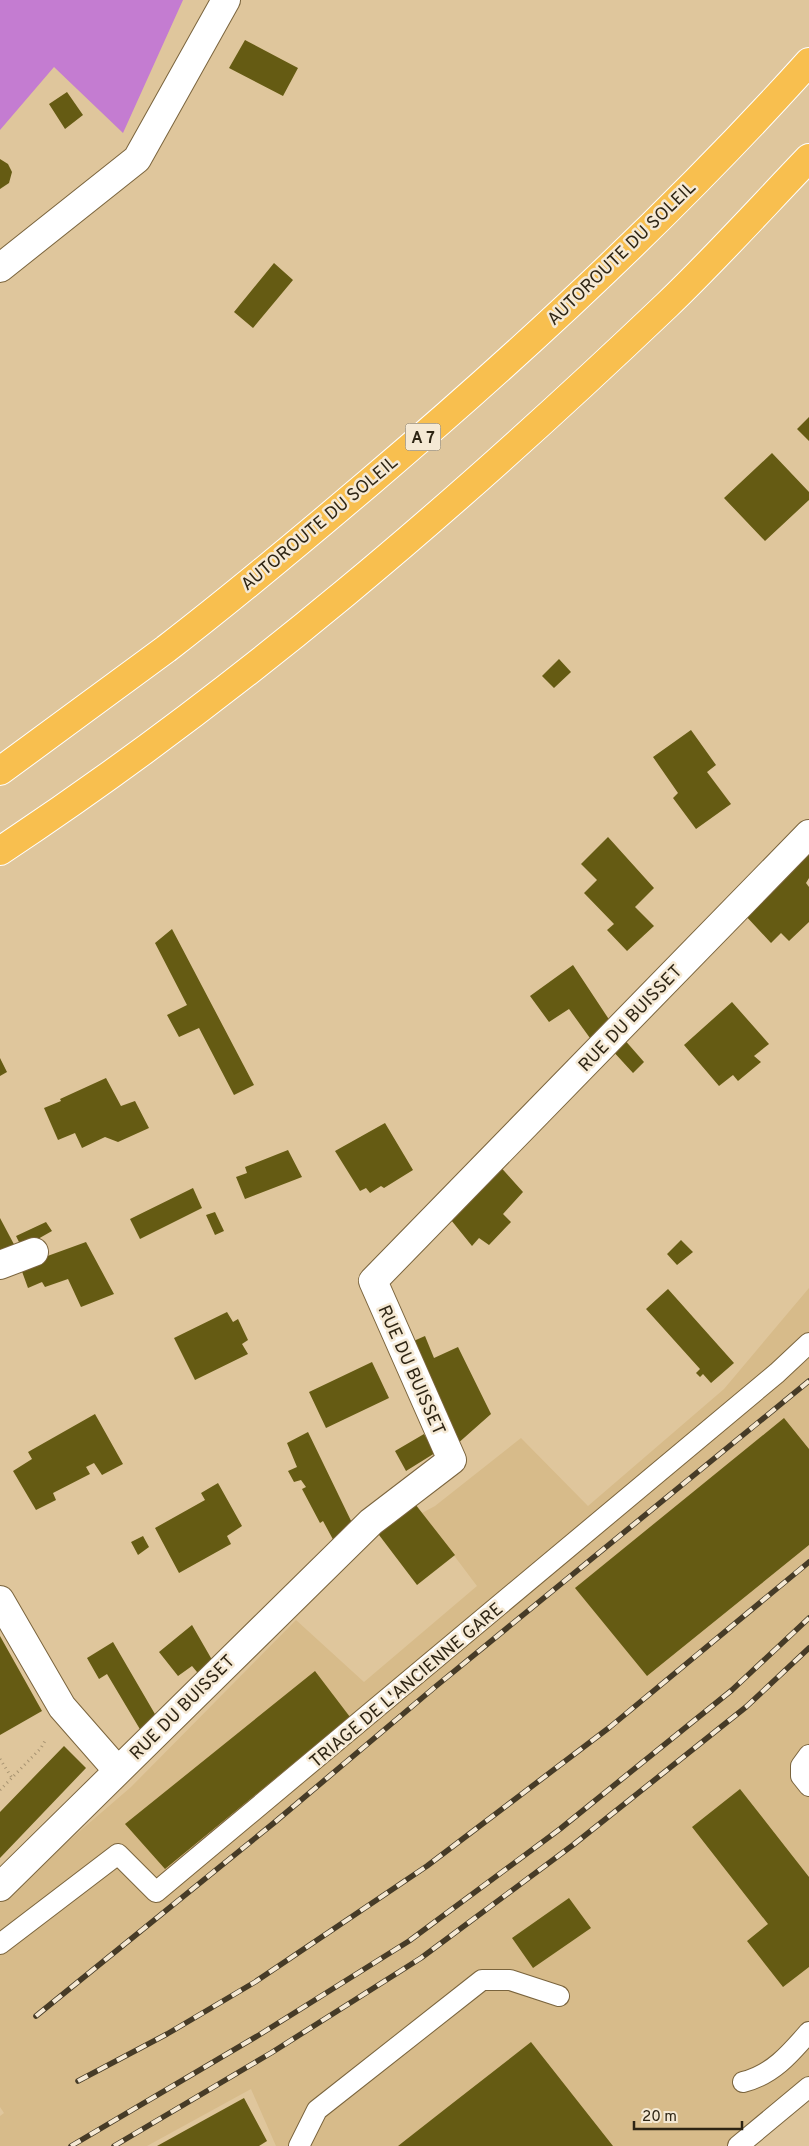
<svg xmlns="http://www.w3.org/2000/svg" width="809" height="2146" font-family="Overpass,sans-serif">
<rect width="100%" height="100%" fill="#dfc69c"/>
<path fill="#d7bb8a" d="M809,1288V2100L751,2146H276L251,2089L147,2146H0V2116L4,2113L0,2107V1903L22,1881L131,1787L296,1620L364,1682L477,1586L422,1513L435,1506L521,1438L588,1506L724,1389Z"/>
<path fill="#c47cd1" d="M0,0H183L123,133L54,67L0,130Z"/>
<path fill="#655b13" d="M245,40L298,68L283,96L229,68Z
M67,92L83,115L65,129L49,104Z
M0,159L8,164L12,172L9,183L0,189Z
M274,263L293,280L253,328L234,312Z
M809,417V441L797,429Z
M772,453L809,492V500L765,541L724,498Z
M559,659L571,672L554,688L542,676Z
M691,730L716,765L707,772L731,804L696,829L673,798L678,793L653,757Z
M608,837L654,888L635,907L654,926L627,951L607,930L614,924L584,893L597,880L581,864Z
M809,850V878L806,883L809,887V922L789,941L781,933L771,943L744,914Z
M172,929L254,1085L234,1095L199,1028L179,1037L167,1015L187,1005L155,943Z
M573,965L614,1027L595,1045L569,1009L549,1022L530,996Z
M732,1002L769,1044L754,1056L761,1062L738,1081L733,1075L719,1086L684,1045Z
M623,1038L644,1062L633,1073L611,1049Z
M0,1058L7,1072L0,1076Z
M106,1078L121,1106L135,1101L149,1128L118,1142L105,1137L82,1148L75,1133L58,1140L44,1108L61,1101L60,1099Z
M385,1123L413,1170L384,1188L381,1186L370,1193L366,1188L360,1191L335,1151Z
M288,1150L302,1177L245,1199L236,1177L247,1173L245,1167Z
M497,1163L523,1192L503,1214L511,1222L489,1245L479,1238L472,1246L447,1215Z
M193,1188L202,1208L140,1239L130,1219Z
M215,1212L224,1231L215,1235L206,1215Z
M0,1218L17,1250L0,1256Z
M46,1222L52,1231L22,1248L16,1236Z
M681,1240L693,1252L677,1265L667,1254Z
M86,1242L114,1294L81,1307L68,1279L45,1287L42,1282L28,1288L20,1266Z
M668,1289L734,1363L711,1383L703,1374L700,1377L696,1373L700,1369L646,1309Z
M227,1312L233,1322L238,1319L248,1340L242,1344L248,1354L195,1380L174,1338Z
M425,1336L434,1358L458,1347L491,1414L456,1445L409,1343Z
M372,1362L389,1398L326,1428L309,1392Z
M95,1414L123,1464L102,1475L94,1463L86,1467L90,1474L53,1493L56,1500L36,1510L13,1471L32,1459L28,1452Z
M784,1418L809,1449V1545L647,1676L575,1588Z
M308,1432L354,1527L336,1545L323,1521L320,1523L302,1489L306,1487L301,1480L294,1482L288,1471L297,1467L287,1443Z
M424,1434L435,1453L406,1471L395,1451Z
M218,1483L242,1526L227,1536L231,1544L179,1573L155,1528L205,1500L201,1493Z
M412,1500L455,1555L417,1585L376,1531Z
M143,1536L149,1547L138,1555L131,1542Z
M192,1625L215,1665L202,1678L192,1666L178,1676L159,1652Z
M0,1636L42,1711L0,1735Z
M113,1642L159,1721L144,1736L107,1674L99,1679L87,1658Z
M315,1671L350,1717L165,1869L125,1824Z
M64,1746L86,1768L0,1858V1812Z
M740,1789L809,1877V1967L783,1987L747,1941L768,1924L692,1827Z
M569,1898L591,1928L533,1968L512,1938Z
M531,2042L613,2146H398L449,2106Z
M244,2098L267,2141L259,2146H157Z"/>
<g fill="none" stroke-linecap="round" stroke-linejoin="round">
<g stroke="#7a643d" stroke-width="22">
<path id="lane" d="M809,1755L801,1766V1776L809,1786
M0,1944L118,1854L156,1892L777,1373L809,1343
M743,2082C772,2075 790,2054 809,2032
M299,2146L317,2110L482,1980H510L559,1996
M738,2146L809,2087"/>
</g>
<g stroke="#7a643d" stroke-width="30">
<path id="street" d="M0,268L137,159L226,0
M0,1265L34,1252
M0,1600L62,1707L118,1771
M0,1887L371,1522L452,1460L373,1281L809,834"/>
</g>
<g stroke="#fff" stroke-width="30">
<path id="highway" d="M0,771C55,730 111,690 166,649C236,595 304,538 371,481C525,350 674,212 809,62
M0,851C240,692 459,503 667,305C716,258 762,207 809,158"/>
</g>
<path stroke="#a79371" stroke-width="3" stroke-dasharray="1 4" stroke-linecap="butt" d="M0,1759L12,1778
M0,1790L41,1748L46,1739"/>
<use href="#lane" stroke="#fff" stroke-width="20"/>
<use href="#street" stroke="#fff" stroke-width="28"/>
<use href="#highway" stroke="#f8bf4f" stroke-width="28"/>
<g stroke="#463b27" stroke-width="5.5">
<path id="rail" d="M36,2016L275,1822L435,1687L809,1381
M78,2081L167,2034L255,1982L427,1866L610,1727L809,1562
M71,2146L259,2035L409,1941L560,1829L732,1690L809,1618
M114,2146L271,2053L421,1958L573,1845L746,1707L809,1648"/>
</g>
<use href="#rail" stroke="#f5e9d4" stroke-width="4" stroke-dasharray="11" stroke-linecap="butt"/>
</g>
<g text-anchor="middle" stroke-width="5" stroke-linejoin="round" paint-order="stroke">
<rect fill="#f5e9d4" stroke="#6a604e" stroke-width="1" x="405.5" y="423.5" width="35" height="27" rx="4"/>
<g font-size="16" font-weight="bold" fill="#2e2514">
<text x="423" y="443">A 7</text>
</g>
<g font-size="18" fill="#2e2514" stroke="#f5e9d4">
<text transform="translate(621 253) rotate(-44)" y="6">AUTOROUTE DU SOLEIL</text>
<text transform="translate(319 523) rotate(-40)" y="6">AUTOROUTE DU SOLEIL</text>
<text transform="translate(630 1018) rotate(-46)" y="6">RUE DU BUISSET</text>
<text transform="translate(412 1370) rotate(66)" y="6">RUE DU BUISSET</text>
<text transform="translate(406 1685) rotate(-40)" y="6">TRIAGE DE L'ANCIENNE GARE</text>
<text transform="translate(182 1707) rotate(-45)" y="6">RUE DU BUISSET</text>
</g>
</g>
<path d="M634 2121v8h108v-8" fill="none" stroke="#2e2514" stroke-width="2.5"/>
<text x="642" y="2121" font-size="15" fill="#2e2514" stroke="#f5e9d4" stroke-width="4" paint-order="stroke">20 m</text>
</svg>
